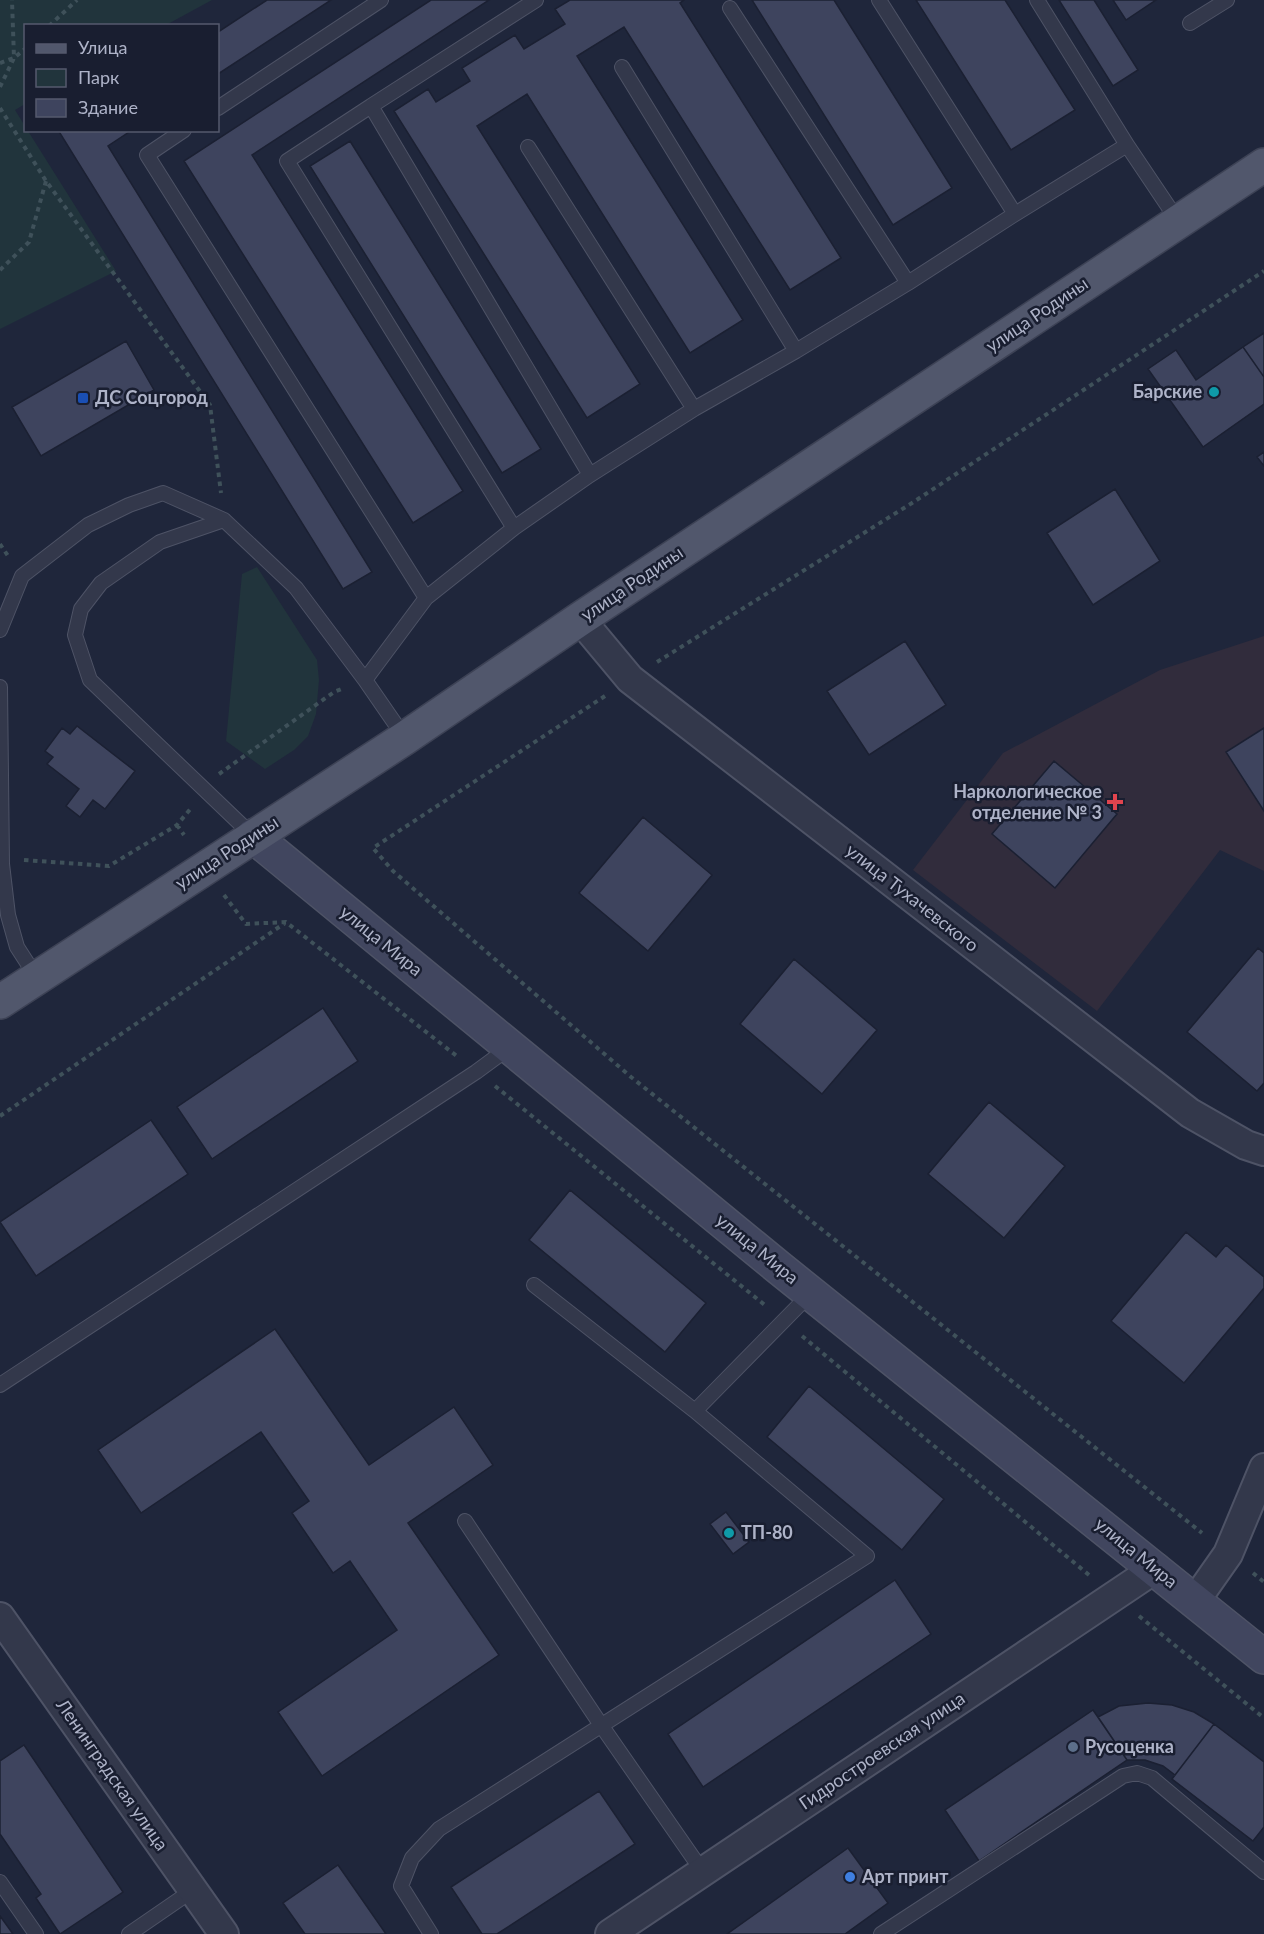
<svg xmlns="http://www.w3.org/2000/svg" width="1264" height="1934" font-family="Lato,sans-serif">
<rect width="100%" height="100%" fill="#1f263b"/>
<path fill="#312c3c" d="M1264,636V871L1220,850L1097,1011L913,870L1003,753L1160,670Z"/>
<path fill="#21343c" d="M0,0H212L166,25L26,26L25,104L15,110L25,126L26,130L28,131L116,271L0,329Z
M257,567L317,660L319,680L316,714L308,736L294,750L265,769L226,741L242,574Z"/>
<path fill="#3e445e" stroke="#1b2032" stroke-width="1.5" d="M267,0H331L218,74V32Z
M431,0H489L252,155L463,491L413,523L184,161Z
M570,0H684L680,3L841,258L790,290L624,27L577,56L743,320L690,353L527,94L477,126L640,384L587,418L394,111L428,89L436,102L470,81L462,68L515,35L524,49L565,24L555,9Z
M752,0H834L952,188L893,225Z
M916,0H1005L1075,110L1011,150Z
M1059,0H1094L1138,70L1113,86Z
M1113,0H1156L1126,20Z
M58,130H132L108,146L372,572L343,589Z
M350,141L541,449L502,473L310,166Z
M1264,333V377L1243,347Z
M126,341L154,390L41,456L12,407Z
M1243,347L1264,377V404L1203,447L1148,369L1176,350L1196,380Z
M1264,452V466L1257,457Z
M1115,489L1160,561L1093,605L1047,533Z
M905,641L946,705L869,755L827,691Z
M77,726L135,771L105,809L93,800L80,817L66,806L79,789L47,764L53,757L45,751L62,728L70,734Z
M1264,728V811L1226,752Z
M1054,761L1117,814L1055,888L992,834Z
M643,817L712,875L648,951L579,893Z
M1258,948L1264,953V1083L1257,1091L1187,1032Z
M794,959L877,1030L822,1094L740,1024Z
M323,1008L358,1061L212,1159L177,1107Z
M989,1102L1065,1166L1004,1238L928,1174Z
M151,1120L188,1174L36,1276L0,1222Z
M570,1190L706,1303L665,1352L529,1240Z
M1186,1232L1216,1257L1226,1245L1264,1277V1288L1184,1383L1111,1321Z
M275,1329L369,1465L454,1407L493,1465L408,1523L499,1655L322,1776L278,1712L397,1630L350,1561L333,1573L292,1513L309,1501L261,1432L141,1513L98,1450Z
M809,1386L944,1499L902,1550L767,1437Z
M726,1512L749,1542L733,1554L710,1524Z
M895,1580L931,1634L703,1787L668,1734Z
M1148,1703L1172,1705L1194,1712L1214,1724L1175,1775L1163,1766L1145,1760H1127L1098,1717L1119,1706Z
M1093,1710L1127,1760L979,1861L945,1810Z
M1214,1724L1264,1762V1827L1253,1841L1172,1779Z
M24,1745L123,1892L60,1934L36,1898L41,1894L0,1834V1761Z
M599,1791L635,1844L497,1934H482L451,1887Z
M848,1848L888,1903L845,1934H727Z
M338,1865L386,1934H305L283,1903Z
M0,1916L13,1934H0Z"/>
<g fill="none" stroke-linecap="round" stroke-linejoin="round">
<g stroke="#4e5366" stroke-width="16">
<path id="lane" d="M536,0L371,106L590,475
M879,0L1015,214
M1037,0L1127,145
M730,8L908,283
M1190,23L1227,0
M622,67L796,351
M371,106L287,161L514,528
M218,108L381,0
M184,130L147,155L426,598
M528,147L694,409
M224,520L160,542L101,583L81,609L75,635L90,680L253,836
M0,630L22,576L88,525L129,505L163,493L224,520L296,588L365,680L405,738
M365,680L426,598L514,528L590,475L694,409L796,351L908,283L1015,214L1127,145L1178,221
M0,687L2,864L8,915L17,947L37,978
M534,1285L695,1411
M0,1385L476,1072L510,1047
M465,1521L601,1725L703,1872
M0,1882L36,1934
M129,1934L193,1890
M431,1934L401,1886L412,1858L439,1829L867,1556L695,1411L811,1293
M881,1934L1123,1776L1137,1773L1152,1778L1264,1872"/>
</g>
<g stroke="#4e5366" stroke-width="32">
<path id="street" d="M580,619L630,679L1190,1113L1246,1145L1264,1151
M1195,1601L1228,1554L1264,1468
M0,1617L224,1934
M610,1934L1156,1568"/>
</g>
<g stroke="#4e5366" stroke-width="36">
<path id="secondary" d="M253,836L778,1267L1264,1657"/>
</g>
<g stroke="#3d4255" stroke-width="36">
<path id="primary" d="M0,1002L405,738L580,619L1264,165"/>
</g>
<path stroke="#3f515a" stroke-width="4" stroke-dasharray="4.5 4.5" stroke-linecap="butt" d="M49,26L77,0
M0,63L14,58L26,48
M0,87L14,58L12,0
M0,108L46,181L210,405L221,493
M0,270L29,242L46,181
M0,544L8,556
M657,662L912,503L1264,271
M605,696L373,848L393,871L631,1077L1202,1533
M219,774L334,692L344,688
M177,825L184,835
M24,860L109,866L177,825L192,807
M224,895L246,924L286,922L458,1057
M495,1086L766,1306
M0,1116L285,923
M802,1336L1089,1575
M1253,1573L1264,1582
M1139,1616L1264,1718"/>
<use href="#lane" stroke="#33384b" stroke-width="14"/>
<use href="#street" stroke="#33384b" stroke-width="28"/>
<use href="#secondary" stroke="#41465f" stroke-width="33"/>
<use href="#primary" stroke="#51576c" stroke-width="33"/>
</g>
<g fill="#0f9aa8" stroke="#191e30" stroke-width="2">
<circle cx="1214" cy="392" r="6"/>
<circle cx="729" cy="1533" r="6"/>
</g>
<rect fill="#1a4fb4" stroke="#191e30" stroke-width="2" x="77" y="392" width="12" height="12" rx="3"/>
<path fill="#e0444e" stroke="#191e30" stroke-width="2" d="M1112 793h6v6h6v6h-6v6h-6v-6h-6v-6h6z"/>
<circle fill="#5c6f8a" stroke="#191e30" stroke-width="2" cx="1073" cy="1747" r="6"/>
<circle fill="#3f7fe0" stroke="#191e30" stroke-width="2" cx="850" cy="1877" r="6"/>
<g text-anchor="middle" stroke-width="5" stroke-linejoin="round" paint-order="stroke">
<g font-size="18" fill="#aeb3c8" stroke="#191e30">
<text transform="translate(1037 315) rotate(-34)" y="6">улица Родины</text>
<text transform="translate(632 584) rotate(-34)" y="6">улица Родины</text>
<text transform="translate(227 853) rotate(-33)" y="6">улица Родины</text>
<text transform="translate(912 898) rotate(38)" y="6">улица Тухачевского</text>
<text transform="translate(381 941) rotate(39)" y="6">улица Мира</text>
<text transform="translate(757 1249) rotate(39)" y="6">улица Мира</text>
<text transform="translate(1136 1553) rotate(39)" y="6">улица Мира</text>
<text transform="translate(882 1751) rotate(-34)" y="6">Гидростроевская улица</text>
<text transform="translate(112 1775) rotate(55)" y="6">Ленинградская улица</text>
</g>
<g font-size="18" font-weight="bold" fill="#aeb3c8" stroke="#191e30" text-anchor="start">
<text x="1202" y="398" text-anchor="end">Барские</text>
<text x="95" y="404">ДС Соцгород</text>
<text x="1102" y="798" text-anchor="end">Наркологическое<tspan x="1102" dy="21">отделение № 3</tspan></text>
<text x="741" y="1539">ТП-80</text>
<text x="1085" y="1753">Русоценка</text>
<text x="862" y="1883">Арт принт</text>
</g>
</g>
<rect x="24" y="24" width="195" height="108" fill="#191e30" stroke="#555a6d" stroke-width="1.5"/>
<rect x="36" y="44" width="30" height="9" fill="#51576c" stroke="#555a6d" stroke-width="1.5"/>
<text x="78" y="54" font-size="18" fill="#aeb3c8">Улица</text>
<rect x="36" y="69" width="30" height="18" fill="#21343c" stroke="#555a6d" stroke-width="1.5"/>
<text x="78" y="84" font-size="18" fill="#aeb3c8">Парк</text>
<rect x="36" y="99" width="30" height="18" fill="#3e445e" stroke="#555a6d" stroke-width="1.5"/>
<text x="78" y="114" font-size="18" fill="#aeb3c8">Здание</text>
</svg>
